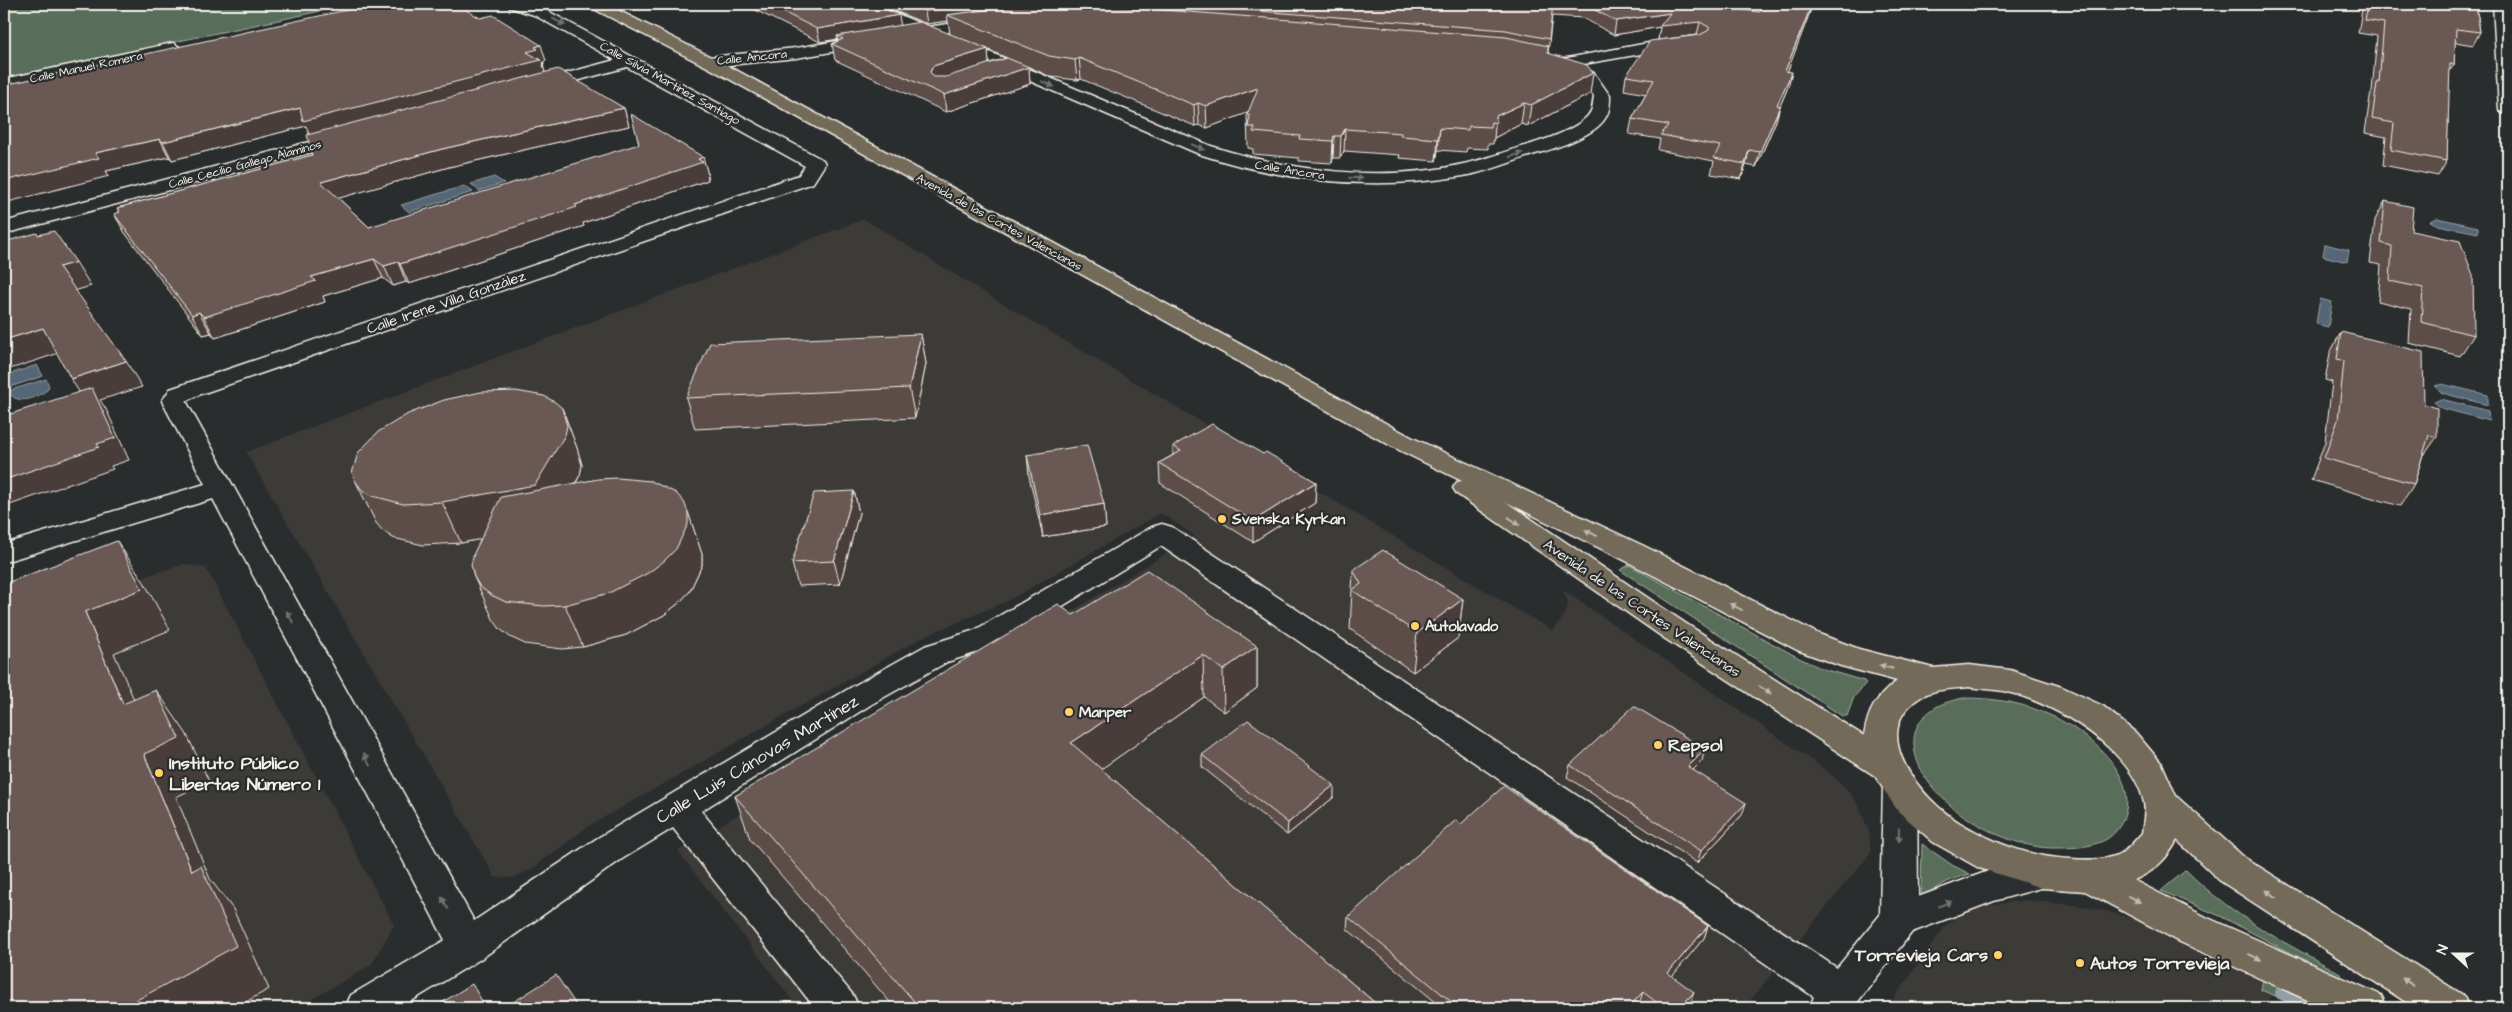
<svg xmlns="http://www.w3.org/2000/svg" width="2512" height="1012" font-family="'Architects Daughter',sans-serif">
<rect width="100%" height="100%" fill="#2a2d2e"/>
<filter id="ink" filterUnits="userSpaceOnUse"><feTurbulence type="fractalNoise" baseFrequency=".02" numOctaves="2"/><feDisplacementMap in="SourceGraphic" scale="10" xChannelSelector="R" yChannelSelector="G"/><feConvolveMatrix kernelMatrix="1 2 1 2 8 2 1 2 1" color-interpolation-filters="sRGB"/></filter>
<g filter="url(#ink)">
<path fill="#3d3a39" d="M864,219L990,296L1553,631L1566,613L1568,603L1563,590L1826,770L1844,786L1858,804L1869,832L1871,852L1744,1008H798L678,851L1195,536L1161,513L1009,600L925,636L587,827L532,869L514,878L495,877L246,452Z
M184,564L206,568L394,925L371,965L297,1008H4V621Z
M2028,900L2089,907L2151,923L2276,984L2266,1008H1887L1946,925L1962,914L1988,905Z"/>
<path fill="#596e5a" stroke="#a6b0a1" d="M4,4H354L4,78Z
M1629,565L1799,658L1823,669L1864,681L1866,683L1854,697L1847,716H1842L1620,570Z
M1963,698C1995,698 2025,703 2054,717C2087,733 2137,772 2125,814C2122,824 2115,835 2105,840C2089,848 2070,848 2053,848C2002,848 1918,800 1914,745C1913,727 1922,715 1938,706C1945,702 1955,700 1963,698Z
M1922,844L1952,865L1970,874C1951,879 1936,886 1921,899Z
M2186,870C2231,916 2287,944 2342,974L2340,979L2220,916L2161,891Z
M2263,978L2320,1005L2325,1008H2304L2261,990Z"/>
<path fill="#546676" stroke="#949ea4" d="M494,177L504,183L479,191L471,184Z
M464,186L473,192L409,212L401,205Z
M2437,218L2478,227V233L2438,225L2430,221Z
M2325,244L2349,250L2347,262L2323,256Z
M2320,299L2332,302L2328,327L2316,324Z
M37,365L43,376L4,389V376Z
M46,379L49,386L47,390C36,399 16,406 8,391Z
M2442,384L2488,395V405L2442,393L2435,386Z
M2441,399L2488,411L2489,421L2441,408L2434,402Z"/>
<g fill="none" stroke-linecap="round" stroke-linejoin="round">
<path stroke="#949ea4" stroke-width="14" d="M2282,993L2314,1008"/>
<g stroke="#f4f1e8" stroke-width="3">
<path id="minor" d="M507,4H528L544,9L823,160L825,164L813,183L201,394L186,401L474,921L596,839L850,688L925,646L975,630L1152,527L1162,524L1172,527L1837,968L1880,915L1883,786L1888,776L1900,773L1912,776L1917,786L1918,897L1991,870L2042,858L2055,862L2060,873L2055,884L1994,901L1912,932L1853,1008H1809L1814,997L1161,546L997,646L947,662L872,704L701,811L853,995L859,1008H815L673,828L622,859L482,958L400,1008H345L351,995L445,940L213,499L4,562V544L205,484L162,401L170,389L799,175L805,166L627,67L536,92L530,91L528,87L530,83L615,60L534,15L509,7Z
M855,4H874L928,27L987,18L992,20L995,23L992,26L944,33L1211,146C1289,171 1382,183 1463,164C1484,160 1504,152 1525,146C1542,141 1583,128 1591,111C1593,107 1593,101 1594,96L1582,79L1556,66L1554,63L1556,60L1681,37L1689,42L1681,47L1578,65L1594,73L1610,96C1610,102 1610,109 1607,115C1598,136 1553,149 1532,155C1510,162 1487,172 1463,176C1374,191 1285,182 1199,154L925,36L796,58L709,67L701,62L709,57L796,48L908,29L857,7Z
M1668,4H1765L1758,8L1673,11L1668,10L1666,7Z
M2493,4H2507L2508,114L2502,113L2499,109Z
M173,43L181,48L179,51L4,89V79Z
M347,132L353,133L356,137L353,141L4,234V222Z"/>
</g>
<g stroke="#f4f1e8" stroke-width="3">
<path id="major" d="M588,4H606L723,63L1411,437L1644,546L1819,634L1859,649L1933,668L1969,665L2010,670L2062,687L2103,706L2136,733L2162,764L2176,796L2245,858L2463,995L2469,1008H2415L2219,880L2177,840C2168,858 2152,874 2133,880L2208,918L2381,995L2387,1008H2325L2180,942L2085,891L2042,888L1979,868L1933,842L1897,810L1875,776L1664,638L1457,494L1453,488L1457,482L1462,481L1393,447L711,69L590,7ZM1506,502L1624,560L1797,650L1841,666L1897,681C1876,697 1868,710 1864,736L1685,623ZM1969,687C1981,689 1995,689 2007,692C2056,703 2133,750 2144,803C2146,812 2143,824 2142,833C2136,839 2130,848 2123,852C2109,861 2087,860 2071,859C2029,857 1996,844 1960,823C1922,800 1864,732 1921,697C1935,688 1953,689 1969,687Z"/>
</g>
<use href="#minor" fill="#2a2d2e" fill-rule="evenodd"/>
<use href="#major" fill="#736b5a" fill-rule="evenodd"/>
</g>
<path fill="#5b4d48" stroke="#f4f1e8" fill-rule="evenodd" d="M743,4H873L901,26L950,34L948,21L927,24L878,4H1694L1760,12L1813,4L1787,72L1788,87L1780,106L1776,121L1756,167L1746,165L1741,179L1711,174L1714,161L1658,150L1660,139L1629,134L1632,119L1646,94L1624,90L1626,76L1698,36L1658,40L1660,27L1614,35L1583,18L1552,16L1548,53L1590,94L1528,126L1521,124L1494,138L1493,144H1488V149L1467,148L1466,152L1438,150L1436,161L1399,158L1400,155L1344,151L1340,158H1333L1332,163L1299,161V158L1253,154V149L1248,148L1247,115L1249,112L1207,128L1199,125L1195,126L1081,79L1077,80L1051,77L1029,67L1030,84L946,112L835,60L832,44L838,41V39L820,42ZM988,50H989L1007,58L989,63Z
M2363,4H2476L2480,32L2473,45L2455,42L2454,65L2449,72L2447,161L2438,176L2383,165L2386,137L2365,133L2370,97L2372,91L2377,36L2358,33Z
M546,61L543,62L544,65H543L545,73L624,108L629,126L449,167L338,198L369,227L703,157L708,175H707L708,180L583,223L584,226L409,284L406,282L393,286L383,278L323,296L325,302L215,338L211,333L203,335L125,233L114,214L120,212L117,208L312,155L309,134L306,126L172,160L169,157L106,171L109,176L4,85Z
M2385,201L2411,231L2474,335L2460,356L2409,343L2411,309L2378,301L2381,265L2370,263L2375,220Z
M2341,332L2424,404L2437,437L2422,458L2414,484L2400,506L2311,480L2325,442L2332,382L2325,380L2330,353Z
M921,334L926,364L915,418L695,429L686,398Z
M562,408L577,448L582,465L580,475L576,483L688,512L702,554V565L690,591L679,603L664,615L626,635L583,647L562,649L525,644L510,637L500,629L493,619L474,577L480,539L461,543L423,545L393,538L383,531L376,523L356,482Z
M1173,446L1263,454L1316,482L1315,503L1253,542L1160,483L1159,463L1173,455Z
M1027,455L1104,504L1106,527L1043,537L1029,476Z
M854,491L859,513L840,584L798,586L792,563Z
M1353,570L1463,599L1458,638L1413,672L1350,629Z
M1073,615L1257,646V688L1224,712L1204,697L1101,769L1381,1008H895L750,839L735,796Z
M1202,755L1334,797L1287,835L1202,767Z
M1702,761L1693,770L1742,815L1697,863L1567,777L1570,765Z
M1461,824L1708,926L1704,938L1672,976L1690,1004L1686,1008H1645L1639,1004L1635,1008H1443L1347,929L1348,917Z"/>
<path fill="#4a3e3b" stroke="#f4f1e8" d="M715,4H738L715,6Z
M984,4H1055L947,15L948,21L927,24L925,11Z
M1812,4H1813L1782,86L1785,71Z
M1670,13L1700,22L1697,35L1658,40L1660,27L1614,35L1616,21Z
M899,15L901,28L837,36L838,39L820,42L817,29Z
M541,45L546,61L543,62L544,65H543L546,76L311,139L306,126L172,160L163,142L527,52L535,47Z
M988,49L989,66L932,89L930,72L933,66Z
M1079,58L1081,79L1077,80L1075,60Z
M1029,67L1030,84L946,112L944,95Z
M1792,72L1788,87L1774,120L1777,105Z
M1593,73L1590,94L1528,126L1531,105Z
M1258,88V109L1207,128L1206,106Z
M1198,103L1199,125L1195,126L1194,105Z
M1524,103L1521,124L1494,138L1496,116Z
M1780,106L1776,121L1756,167L1760,152Z
M624,108L629,126L449,167L329,201L321,182L442,149Z
M1440,128L1438,150L1436,161L1438,139Z
M1345,129L1344,151L1340,158L1341,136Z
M1334,136L1333,158L1332,163L1333,141Z
M160,139L169,157L106,171L109,176L4,203V181L95,153Z
M1749,150L1746,165L1741,179L1745,164Z
M703,157L708,175H707L708,180L583,223L584,226L409,284L400,264L575,205Z
M374,259L383,278L323,296L325,302L215,338L204,317L311,277Z
M76,262L91,286L74,291L59,267Z
M398,262L406,282L393,286L384,266Z
M199,312L211,333L203,335L192,315Z
M43,328L59,353L4,371V340Z
M921,334L926,364L915,418L909,388Z
M126,361L142,387L100,400L106,409L129,460L111,466L113,469L4,507V480L97,444L87,404L71,379Z
M562,408L577,448L582,465L580,475L551,526L461,543L442,502Z
M1316,482L1315,503L1253,542V521Z
M854,491L859,513L840,584L834,561Z
M1104,504L1106,527L1043,537L1040,515Z
M688,512L702,554V565L690,591L679,603L664,615L626,635L583,647L565,605Z
M117,541L144,582L170,630L114,653L154,746L123,704L85,612Z
M1463,599L1458,638L1413,672L1417,633Z
M1257,646V688L1224,712L1223,670Z
M1203,655L1204,697L1077,786L1071,743Z
M156,690L186,733L209,781L176,797L210,879L233,909L269,989L235,1008H122L192,871L144,754Z
M1705,749L1702,761L1684,779L1688,767Z
M1334,785V797L1287,835L1288,823Z
M1746,803L1742,815L1697,863L1701,851Z
M1708,926L1704,938L1665,985L1668,973Z
M1643,992L1639,1004L1635,1008H1628Z
M1694,992L1690,1004L1686,1008H1680Z"/>
<path fill="#6a5954" stroke="#f4f1e8" d="M374,4H456L480,18L493,15L541,45L535,47L538,49L527,52L541,60L303,121L300,108L163,142L160,139L95,153L99,158L4,181V85Z
M767,4H873L899,15L817,29Z
M908,4H984L925,11Z
M1032,4H1088L1506,37L1548,46V53L1587,65L1593,73L1531,105L1524,103L1496,116V123L1491,122L1490,127L1469,126L1468,130L1440,128L1438,139L1401,136V133L1345,129L1341,136H1334L1333,141L1299,139L1300,136L1253,132L1255,127H1248L1250,116L1247,115L1258,88L1206,106L1198,103L1194,105L1079,58L1075,60L1049,56L947,15Z
M1167,4H1553L1549,39L1506,30Z
M1562,4H1693L1760,12L1763,4H1812L1785,71L1792,72L1777,105L1780,106L1760,152L1749,150L1745,164L1714,158L1720,146L1661,135L1668,125L1632,119L1654,80L1626,76L1650,41L1700,35L1709,30V27L1700,22L1660,26L1670,13L1616,21L1585,5Z
M2368,4H2476L2480,32L2456,29L2454,65L2450,64L2447,161L2391,150L2394,123L2372,119L2377,83H2379L2384,23L2365,20Z
M920,22L988,49L933,66L930,72L934,77H946L1007,58L1029,67L944,95L832,44L843,39L837,36Z
M558,69L624,108L442,149L321,182L369,227L639,144L631,114L703,157L698,159L703,162L575,205L577,207L400,264L398,262L384,266L374,259L311,277L316,281L204,317L199,312L192,315L114,214L120,212L117,208L312,155L307,135Z
M2385,201L2413,207L2411,231L2460,241L2473,275L2474,335L2421,322L2423,288L2390,281L2392,246L2381,243Z
M54,231L76,262L59,267L126,361L71,379L43,328L4,340V242L37,233L38,235Z
M2341,332L2423,352L2424,404L2437,408V437L2429,435L2414,484L2324,458L2338,420L2344,361L2337,359Z
M921,334L909,388L686,398L710,343Z
M92,388L115,438L97,444L99,447L4,480V416Z
M516,391L544,396L555,402L562,408L567,426L565,435L535,485L442,502L403,504L373,496L362,490L356,482L352,473L358,453L378,432L408,414L444,400L481,392Z
M1212,424L1263,454L1266,452L1316,482L1253,521L1159,463L1181,451L1173,446Z
M1087,445L1104,504L1040,515L1027,455Z
M617,478L651,481L676,493L684,502L688,512V524L676,549L664,561L648,573L609,593L565,605L544,606L506,602L491,595L480,587L474,577L471,565L474,553L501,497L598,479Z
M854,491L834,561L792,563L814,493Z
M117,541L142,589L85,612L123,704L156,690L179,738L144,754L192,871L201,866L236,946L122,1008H4V584Z
M1383,550L1463,599L1417,633L1352,590L1361,584L1353,570Z
M1147,570L1257,646L1223,670L1203,655L1071,743L1381,1008H920L735,796L1058,604L1073,615Z
M1634,706L1705,749L1688,767L1746,803L1701,851L1570,765Z
M1248,720L1334,785L1288,823L1202,755Z
M1504,786L1708,926L1668,973L1694,992L1680,1008H1664L1643,992L1628,1008H1459L1348,917L1456,820L1461,824Z
M556,975L578,1008H504Z
M472,984L486,1008H433Z"/>
<defs><path id="oneway-solid" d="M-6-.8H1V-3.2L6.5 0L1 3.2V.8H-6Z" transform="scale(1.25)"/></defs>
<g fill="#71726f">
<use href="#oneway-solid" transform="translate(559 22) rotate(28)"/>
<use href="#oneway-solid" transform="translate(1048 84) rotate(23)"/>
<use href="#oneway-solid" transform="translate(1198 147) rotate(22)"/>
<use href="#oneway-solid" transform="translate(1516 155) rotate(-18)"/>
<use href="#oneway-solid" transform="translate(1356 178) rotate(2)"/>
<use href="#oneway-solid" transform="translate(290 617) rotate(-119)"/>
<use href="#oneway-solid" transform="translate(367 760) rotate(-118)"/>
<use href="#oneway-solid" transform="translate(1899 835) rotate(89)"/>
<use href="#oneway-solid" transform="translate(445 903) rotate(-119)"/>
<use href="#oneway-solid" transform="translate(1945 904) rotate(-21)"/>
</g>
<g fill="#c0bbaf">
<use href="#oneway-solid" transform="translate(1514 521) rotate(35)"/>
<use href="#oneway-solid" transform="translate(1591 533) rotate(-154)"/>
<use href="#oneway-solid" transform="translate(1736 607) rotate(-153)"/>
<use href="#oneway-solid" transform="translate(1886 667) rotate(-166)"/>
<use href="#oneway-solid" transform="translate(1765 690) rotate(33)"/>
<use href="#oneway-solid" transform="translate(2271 894) rotate(-147)"/>
<use href="#oneway-solid" transform="translate(2134 899) rotate(27)"/>
<use href="#oneway-solid" transform="translate(2255 957) rotate(25)"/>
<use href="#oneway-solid" transform="translate(2408 982) rotate(-147)"/>
</g>
</g>
<g fill="#ffd166" stroke="#2a2d2e" stroke-width="2">
<circle cx="1222" cy="519" r="5"/>
<circle cx="1415" cy="626" r="5"/>
<circle cx="1069" cy="712" r="5"/>
<circle cx="1658" cy="745" r="5"/>
<circle cx="159" cy="773" r="5"/>
<circle cx="1998" cy="955" r="5"/>
<circle cx="2080" cy="963" r="5"/>
</g>
<g text-anchor="middle" stroke-width="4.5" stroke-linejoin="round" paint-order="stroke">
<g font-size="12" fill="#f4f1e8" stroke="#2a2d2e">
<text transform="translate(752 57) rotate(-6)" y="4">Calle Ancora</text>
<text transform="translate(86 67) rotate(-12)" y="4">Calle Manuel Romera</text>
<text transform="translate(670 83) rotate(29)" y="4">Calle Silvia Martínez Santiago</text>
<text transform="translate(245 164) rotate(-15)" y="4">Calle Cecilio Gallego Alaminos</text>
<text transform="translate(1290 170) rotate(9)" y="4">Calle Ancora</text>
<text transform="translate(999 222) rotate(29)" y="4">Avenida de las Cortes Valencianas</text>
</g>
<g font-size="15" fill="#f4f1e8" stroke="#2a2d2e">
<text transform="translate(446 302) rotate(-19)" y="5">Calle Irene Villa González</text>
<text transform="translate(1642 608) rotate(34)" y="5">Avenida de las Cortes Valencianas</text>
</g>
<g font-size="15" font-weight="bold" fill="#f4f1e8" stroke="#2a2d2e" text-anchor="start">
<text x="1232" y="524">Svenska Kyrkan</text>
<text x="1425" y="631">Autolavado</text>
<text x="1079" y="717">Manper</text>
</g>
<g font-size="18" font-weight="bold" fill="#f4f1e8" stroke="#2a2d2e" text-anchor="start">
<text x="1668" y="751">Repsol</text>
<text x="169" y="769">Instituto Público<tspan x="169" dy="21">Libertas Número 1</tspan></text>
<text x="1988" y="961" text-anchor="end">Torrevieja Cars</text>
<text x="2090" y="969">Autos Torrevieja</text>
</g>
<g font-size="18" fill="#f4f1e8" stroke="#2a2d2e">
<text transform="translate(757 759) rotate(-31)" y="6">Calle Luis Cánovas Martínez</text>
</g>
</g>
<rect width="2512" height="1012" fill="none" stroke="#2a2d2e" stroke-width="20"/>
<rect x="10" y="10" width="2492" height="992" fill="none" stroke="#f4f1e8" stroke-width="2" filter="url(#ink)"/>
<g transform="translate(2454 954) rotate(291)" stroke="#2a2d2e" stroke-width="4" paint-order="stroke">
<path d="M0-4L9 19L0 12L-9 19Z" fill="#f4f1e8"/>
<text y="-8" font-size="14" font-weight="bold" text-anchor="middle" fill="#f4f1e8">N</text>
</g>
</svg>
